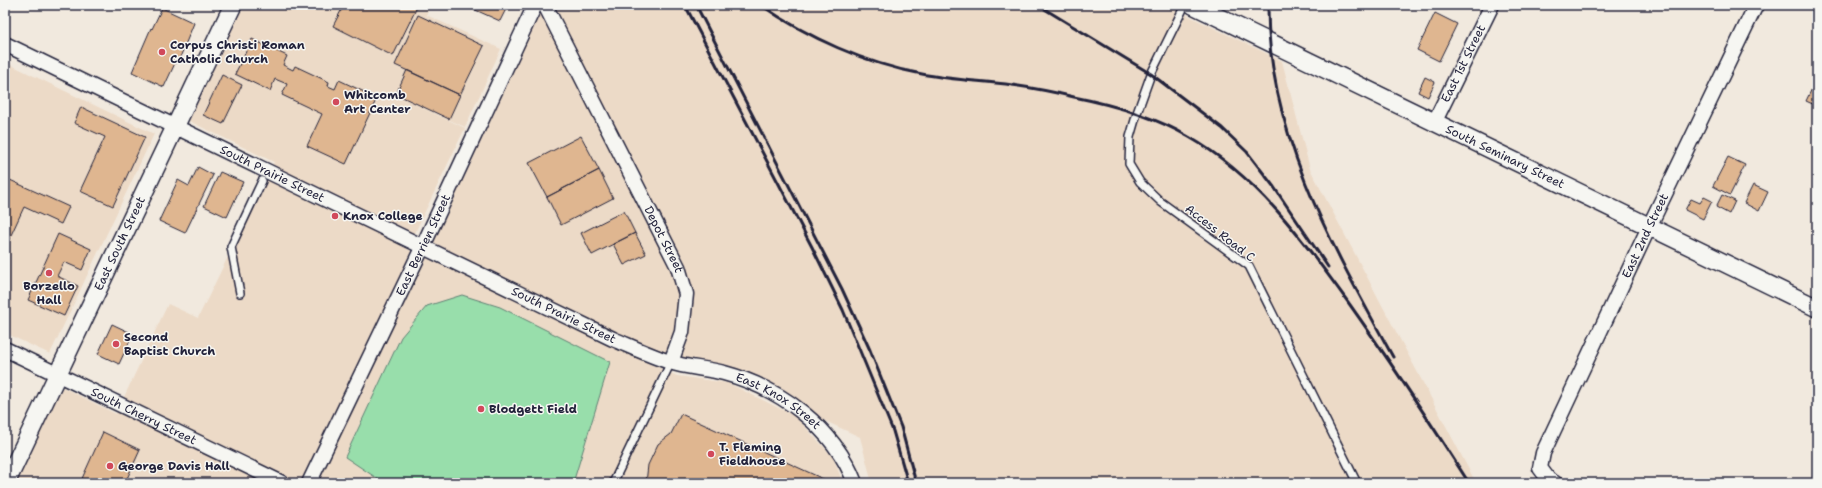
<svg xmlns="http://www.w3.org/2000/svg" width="1822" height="488" font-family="'Shantell Sans',sans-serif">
<rect width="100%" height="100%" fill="#f1e9de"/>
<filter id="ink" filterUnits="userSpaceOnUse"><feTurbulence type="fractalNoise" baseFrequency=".025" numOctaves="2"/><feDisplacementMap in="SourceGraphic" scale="8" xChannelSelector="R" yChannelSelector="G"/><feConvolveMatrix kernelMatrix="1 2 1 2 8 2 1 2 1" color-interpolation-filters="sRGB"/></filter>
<g filter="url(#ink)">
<path fill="#ecdac7" d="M242,5H431L426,15L501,49L465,127L406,100L465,128L407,249L677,376L728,383L795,416L833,457L843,483H16L62,387L116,414L168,304L198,318L264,183L274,162L189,121Z
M535,5H1166L1282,61L1310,169L1476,483H872L860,437L797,408L763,387L671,362L423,246Z
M5,62L154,134L50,354L5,333Z"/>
<path fill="#98deab" stroke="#5d8073" d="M462,295L500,307L610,362L573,483H384L345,457L401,337L427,306Z"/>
<path fill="#dfb690" stroke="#22223b" d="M344,5H418L393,56L333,26Z
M472,5H498L506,9L500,21L471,8Z
M162,8L194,23L179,60L177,59L164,87L132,72L151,28L152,29Z
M1435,13L1457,24L1439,61L1417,50Z
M418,15L484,46L460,95L395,65Z
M252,39L287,56L283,65L293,70L295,66L329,82L328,86L335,89L339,80L377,98L346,164L307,146L322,114L282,95L287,84L275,79L270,91L235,74Z
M407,70L460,95L449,119L396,94Z
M222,75L242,85L223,124L203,115Z
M1425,77L1435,82L1428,97L1418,92Z
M1817,78V106L1806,101Z
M81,107L145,137L113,206L80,191L105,137L74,123Z
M581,136L599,170L547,197L529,163Z
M1728,157L1745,165L1730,195L1713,186Z
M198,167L213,175L185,233L159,221L178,180L189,186Z
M599,170L613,198L561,225L547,197Z
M220,172L243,182L227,217L204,206Z
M10,180L69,207L61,224L24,207L5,248V191Z
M1753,185L1768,192L1759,211L1744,203Z
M1722,195L1735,201L1729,214L1716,207Z
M1704,197L1712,201L1703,219L1685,210L1691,199L1700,203Z
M624,211L635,233L592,255L581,233Z
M635,233L646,254L624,265L613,244Z
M58,234L91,249L82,270L64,262L57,276L78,286L64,316L28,300Z
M112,324L133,334L119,364L98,354Z
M681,414L832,483H646L648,465L658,444L671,434Z
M103,432L140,450L125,483H80Z"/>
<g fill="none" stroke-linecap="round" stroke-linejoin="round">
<g stroke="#22223b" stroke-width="10">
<path id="service" d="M1185,5L1151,74L1137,113L1130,137L1129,164L1140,182L1161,202L1249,266L1357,483
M240,293L231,247L262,181
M613,483L671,362"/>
</g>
<g stroke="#22223b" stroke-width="17">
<g id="minor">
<path id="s1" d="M545,5L678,267L686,294L682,332L671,362"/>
<path id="s2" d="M5,44L613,339C632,347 651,356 670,362C687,368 706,368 724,373C780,388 834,427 855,483"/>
<path id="s3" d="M1435,121L1492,5"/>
<path id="s4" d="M5,349L282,483"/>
<path id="s5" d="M309,483L423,246L535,5"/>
<path id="s6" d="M1555,483L1549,480L1540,468L1543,453L1649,227L1756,5"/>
</g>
</g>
<g stroke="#22223b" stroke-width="20">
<g id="tertiary">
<path id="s7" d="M1193,5L1817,308"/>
<path id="s8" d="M6,483L233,5"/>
</g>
</g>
<use href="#service" stroke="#f6f6f2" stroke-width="7"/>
<use href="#minor" stroke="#f6f6f2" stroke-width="14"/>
<use href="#tertiary" stroke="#f6f6f2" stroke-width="17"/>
<path stroke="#22223b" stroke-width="3" d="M685,5L812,247L843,310L893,431L908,483
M696,5L842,289L870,350L901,427L916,483
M761,5C807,37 866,64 922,74C952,80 982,81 1012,85C1033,88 1054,92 1074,97C1114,105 1154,116 1189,137C1256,175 1304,241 1348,302C1390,361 1430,422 1469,483
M1038,5L1151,74L1222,128L1247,152L1274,187L1328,267
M1268,5C1267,132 1333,248 1393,357"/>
</g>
</g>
<g fill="#d1495b" stroke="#f6f6f2" stroke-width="1.5">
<circle cx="162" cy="52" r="4"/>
<circle cx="336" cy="102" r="4"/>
<circle cx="335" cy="216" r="4"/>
<circle cx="49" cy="273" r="4"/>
<circle cx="116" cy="344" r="4"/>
<circle cx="481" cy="409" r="4"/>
<circle cx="711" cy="454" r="4"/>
<circle cx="110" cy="466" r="4"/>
</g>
<g text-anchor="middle" stroke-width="3" stroke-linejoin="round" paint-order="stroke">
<g font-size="12" font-weight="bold" fill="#22223b" stroke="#f6f6f2" text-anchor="start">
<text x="170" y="49">Corpus Christi Roman<tspan x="170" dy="14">Catholic Church</tspan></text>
<text x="344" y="99">Whitcomb<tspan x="344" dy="14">Art Center</tspan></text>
<text x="343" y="220">Knox College</text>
<text x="49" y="290" text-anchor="middle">Borzello<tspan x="49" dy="14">Hall</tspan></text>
<text x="124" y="341">Second<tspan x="124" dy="14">Baptist Church</tspan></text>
<text x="489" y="413">Blodgett Field</text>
<text x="719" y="451">T. Fleming<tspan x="719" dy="14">Fieldhouse</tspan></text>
<text x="118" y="470">George Davis Hall</text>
</g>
<g font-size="12" fill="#22223b" stroke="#f6f6f2">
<text dy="4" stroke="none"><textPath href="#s3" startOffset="64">East 1st Street</textPath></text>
<text dy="4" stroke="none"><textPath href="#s7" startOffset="347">South Seminary Street</textPath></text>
<text dy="4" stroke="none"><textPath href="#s2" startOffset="297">South Prairie Street</textPath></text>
<text transform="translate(1220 233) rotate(38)" y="4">Access Road C</text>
<text dy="4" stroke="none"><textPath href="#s6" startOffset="277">East 2nd Street</textPath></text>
<text dy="4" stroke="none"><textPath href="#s1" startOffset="263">Depot Street</textPath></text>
<text dy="4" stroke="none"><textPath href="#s8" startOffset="265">East South Street</textPath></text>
<text dy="4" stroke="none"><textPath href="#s5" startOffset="264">East Berrien Street</textPath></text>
<text dy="4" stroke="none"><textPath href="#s2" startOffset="621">South Prairie Street</textPath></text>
<text dy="4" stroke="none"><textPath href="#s2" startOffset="854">East Knox Street</textPath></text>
<text dy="4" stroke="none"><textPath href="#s4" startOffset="154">South Cherry Street</textPath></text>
</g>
</g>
<rect width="1822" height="488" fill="none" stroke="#f6f6f2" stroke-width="20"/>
<rect x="10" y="10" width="1802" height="468" fill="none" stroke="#22223b" stroke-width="1.5" filter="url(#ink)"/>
</svg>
